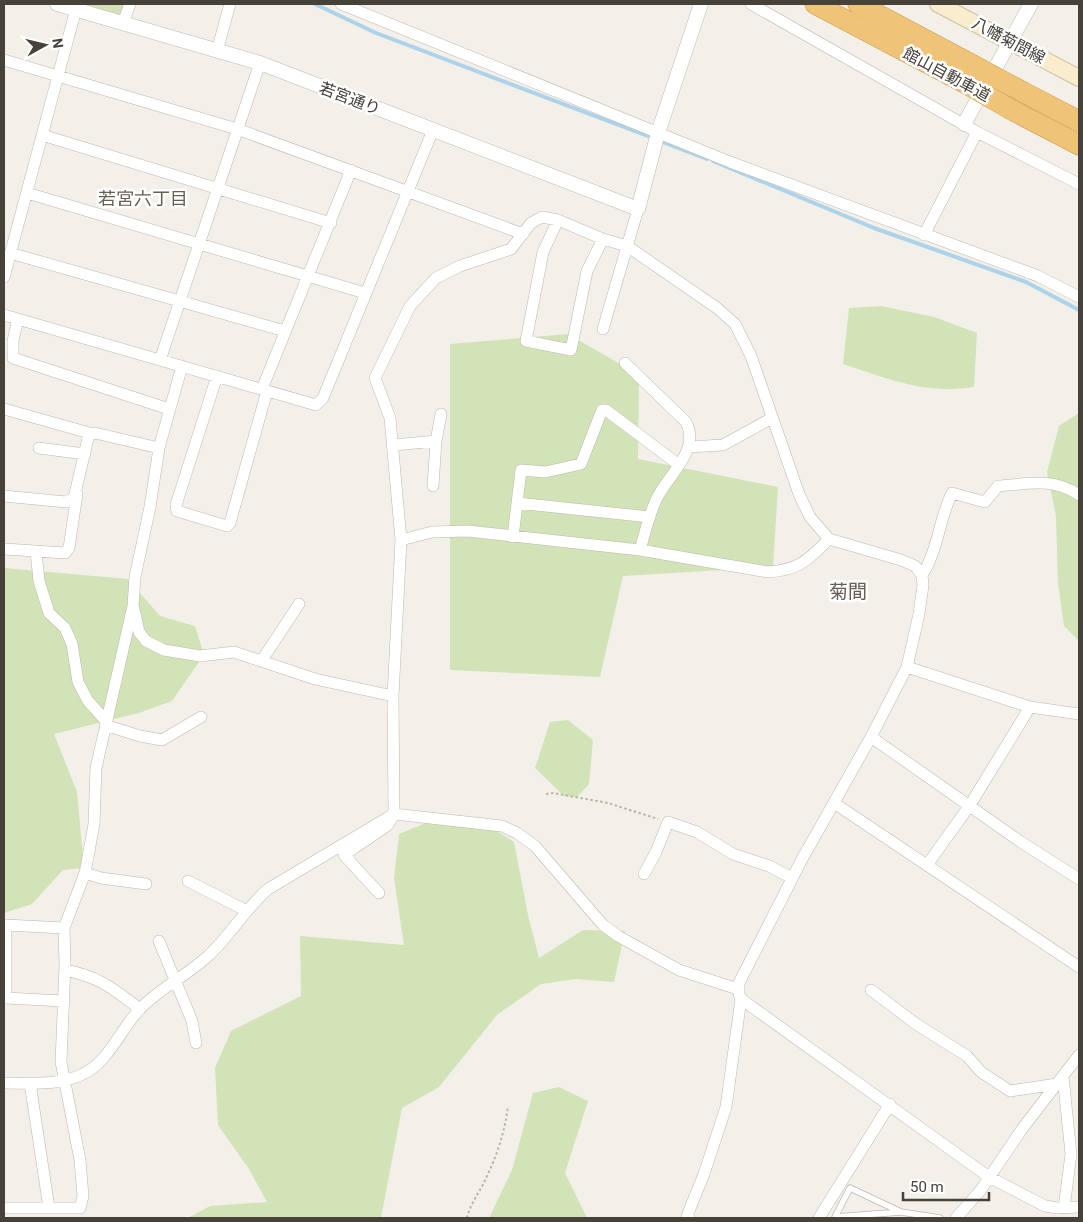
<svg xmlns="http://www.w3.org/2000/svg" width="1083" height="1222" font-family="Roboto,'Noto Sans JP',sans-serif">
<rect width="100%" height="100%" fill="#f3f0ea"/>
<path fill="#d1e3b7" d="M58,4H130L123,23Z
M881,306L934,317L977,333L974,387C927,395 888,379 843,364L849,308Z
M568,334L639,375L638,459L778,487L773,567L623,576L600,677L450,670V344Z
M1079,413V641L1064,626L1058,584L1056,516L1047,472L1059,426Z
M4,568L128,579L160,616L195,626L204,655L172,701L139,713L54,734L77,792L84,868L63,870L32,904L4,913Z
M568,720L593,740L589,784L577,797L564,796L535,768L550,722Z
M438,818L479,820L514,842L528,915L539,958L583,930L625,931L614,982L576,979L541,984L497,1015L439,1087L402,1108L381,1218H188L210,1206L267,1202L249,1169L218,1125L215,1068L231,1031L301,996L300,936L404,945L394,878L399,834Z
M559,1087L588,1101L565,1173L587,1218H489L512,1170L533,1093Z"/>
<g fill="none" stroke-linecap="round" stroke-linejoin="round">
<path stroke="#add3ea" stroke-width="4" d="M315,4L376,33L653,138
M660,141L707,159
M713,161L874,228L1026,282L1079,310"/>
<g stroke="#beb7ad" stroke-width="7">
<path id="service" d="M901,1212L850,1188L835,1217L901,1212L940,1218"/>
</g>
<g stroke="#beb7ad" stroke-width="12">
<path id="minor" d="M341,4L730,162L1038,276L1079,297
M751,4L977,132L1079,184
M123,23L130,4
M217,51L230,4
M4,60L237,129L523,234
M42,135L331,223
M27,193L365,293
M558,220L543,252L526,341L571,350L587,271L603,239
M924,235L977,132
M10,253L285,331
M4,277L76,9
M4,315L316,405L323,398L433,130
M18,319L13,341V358L169,409
M603,329L638,209
M160,360L260,63
M625,363L686,422C701,450 668,475 657,498C649,514 645,533 640,550
M217,376L176,505L177,511L227,526L230,523L267,391
M262,389L351,170
M4,409L93,434
M394,445L436,441
M688,447L723,445L772,418
M39,448L85,454
M433,486L436,441L441,414
M4,496L66,502L74,498L89,434L95,433L159,448
M517,503L650,517
M513,537L521,470L545,472L581,464L602,410H606L679,465
M401,540L432,532L468,531L640,550L768,572C799,570 808,560 829,539
M5,549L65,553L69,548L77,494
M36,552L39,581L49,613L65,628L72,644L78,682L88,701L106,721
M922,575C938,551 939,519 952,493L985,502L998,486C1028,484 1053,477 1079,495
M134,609L139,632L146,641L164,650L200,656L234,652L315,679L393,696
M262,660L299,604
M907,667L1030,707L1079,714
M105,725L140,736L162,740L201,717
M871,737L1021,842L1079,879
M834,803L1079,967
M927,865L970,805L1030,707
M85,873L101,878L146,884
M644,874L656,852L668,822L697,832L733,854L769,866L792,878
M188,881L247,911
M379,893L344,855L388,825L394,814L393,696L401,540L390,418L375,378L410,306L436,278L460,266L511,249L531,223L542,217L558,220L603,239L627,246L717,308L735,324L751,356L799,494L810,517L829,539L901,560L915,566L922,575L923,585L919,614L907,667L871,737L801,861L739,983V994L741,999L989,1177L1045,1206L1057,1208L1079,1207
M159,941L192,1021L196,1043
M65,970C100,977 112,988 140,1009
M871,990L916,1024L967,1056L981,1072L1010,1091L1057,1084
M63,1001L6,998V925L64,928
M1063,1076L1071,1154L1064,1208
M4,1083C30,1083 59,1086 83,1074C109,1062 121,1028 140,1009C160,988 186,976 207,957C230,936 245,909 268,889L394,814L502,826L517,833L535,846L603,925L618,936L679,970L738,989
M30,1083L49,1208
M4,1208H80L83,1196L80,1160L61,1062L65,965L64,928L85,873L94,824L96,768L133,606L135,577L150,507L159,448L182,366
M689,1218L687,1216L704,1174L726,1107L741,999
M819,1218L890,1104
M956,1218L980,1191L1022,1129L1079,1055"/>
</g>
<g stroke="#beb7ad" stroke-width="15">
<path id="tertiary" d="M57,4L260,63L638,209L658,133L701,4
M964,124L1031,4"/>
</g>
<g stroke="#cec09e" stroke-width="18">
<path id="secondary" d="M938,4L1079,78"/>
</g>
<g stroke="#ce9949" stroke-width="21">
<path id="motorway" d="M815,4L963,82
M858,4L971,64
M1023,92L1079,121
M1012,110L1079,145"/>
</g>
<path stroke="#beb3a0" stroke-width="2" stroke-dasharray="2.5 2.5" stroke-linecap="butt" d="M546,794L553,793L608,803L658,819
M467,1218C470,1203 481,1191 487,1176C498,1153 505,1130 508,1106"/>
<use href="#service" stroke="#fff" stroke-width="5.5"/>
<use href="#minor" stroke="#fff" stroke-width="11"/>
<use href="#tertiary" stroke="#fff" stroke-width="14"/>
<use href="#secondary" stroke="#f9edce" stroke-width="16"/>
<use href="#motorway" stroke="#f0c478" stroke-width="20"/>
<g stroke="#ce9949" stroke-width="21" stroke-linecap="butt">
<path id="motorway-bridge" d="M971,64L1023,92
M963,82L1012,110"/>
</g>
<use href="#motorway-bridge" stroke="#f0c478" stroke-width="20"/>
</g>
<g text-anchor="middle" stroke-width="5" stroke-linejoin="round" paint-order="stroke">
<g font-size="16" fill="#464139" stroke="#fff">
<text transform="translate(1009 40) rotate(28)" y="6">八幡菊間線</text>
<text transform="translate(947 74) rotate(28)" y="6">館山自動車道</text>
<text transform="translate(350 98) rotate(21)" y="6">若宮通り</text>
</g>
<g font-size="18" fill="#685e51" stroke="#fff">
<text x="143" y="205">若宮六丁目</text>
</g>
<g font-size="19" fill="#685e51" stroke="#fff">
<text x="848" y="598">菊間</text>
</g>
</g>
<rect width="1083" height="1222" fill="none" stroke="#464139" stroke-width="10"/>
<g transform="translate(45 45) rotate(82)" stroke="#ffffff" stroke-width="4" paint-order="stroke">
<path d="M0-4L9 19L0 12L-9 19Z" fill="#464139"/>
<text y="-8" font-size="14" font-weight="bold" text-anchor="middle" fill="#464139">N</text>
</g>
<path d="M903 1192v8h86v-8" fill="none" stroke="#464139" stroke-width="2.5"/>
<text x="910" y="1192" font-size="15" fill="#464139" stroke="#ffffff" stroke-width="4" paint-order="stroke">50 m</text>
</svg>
